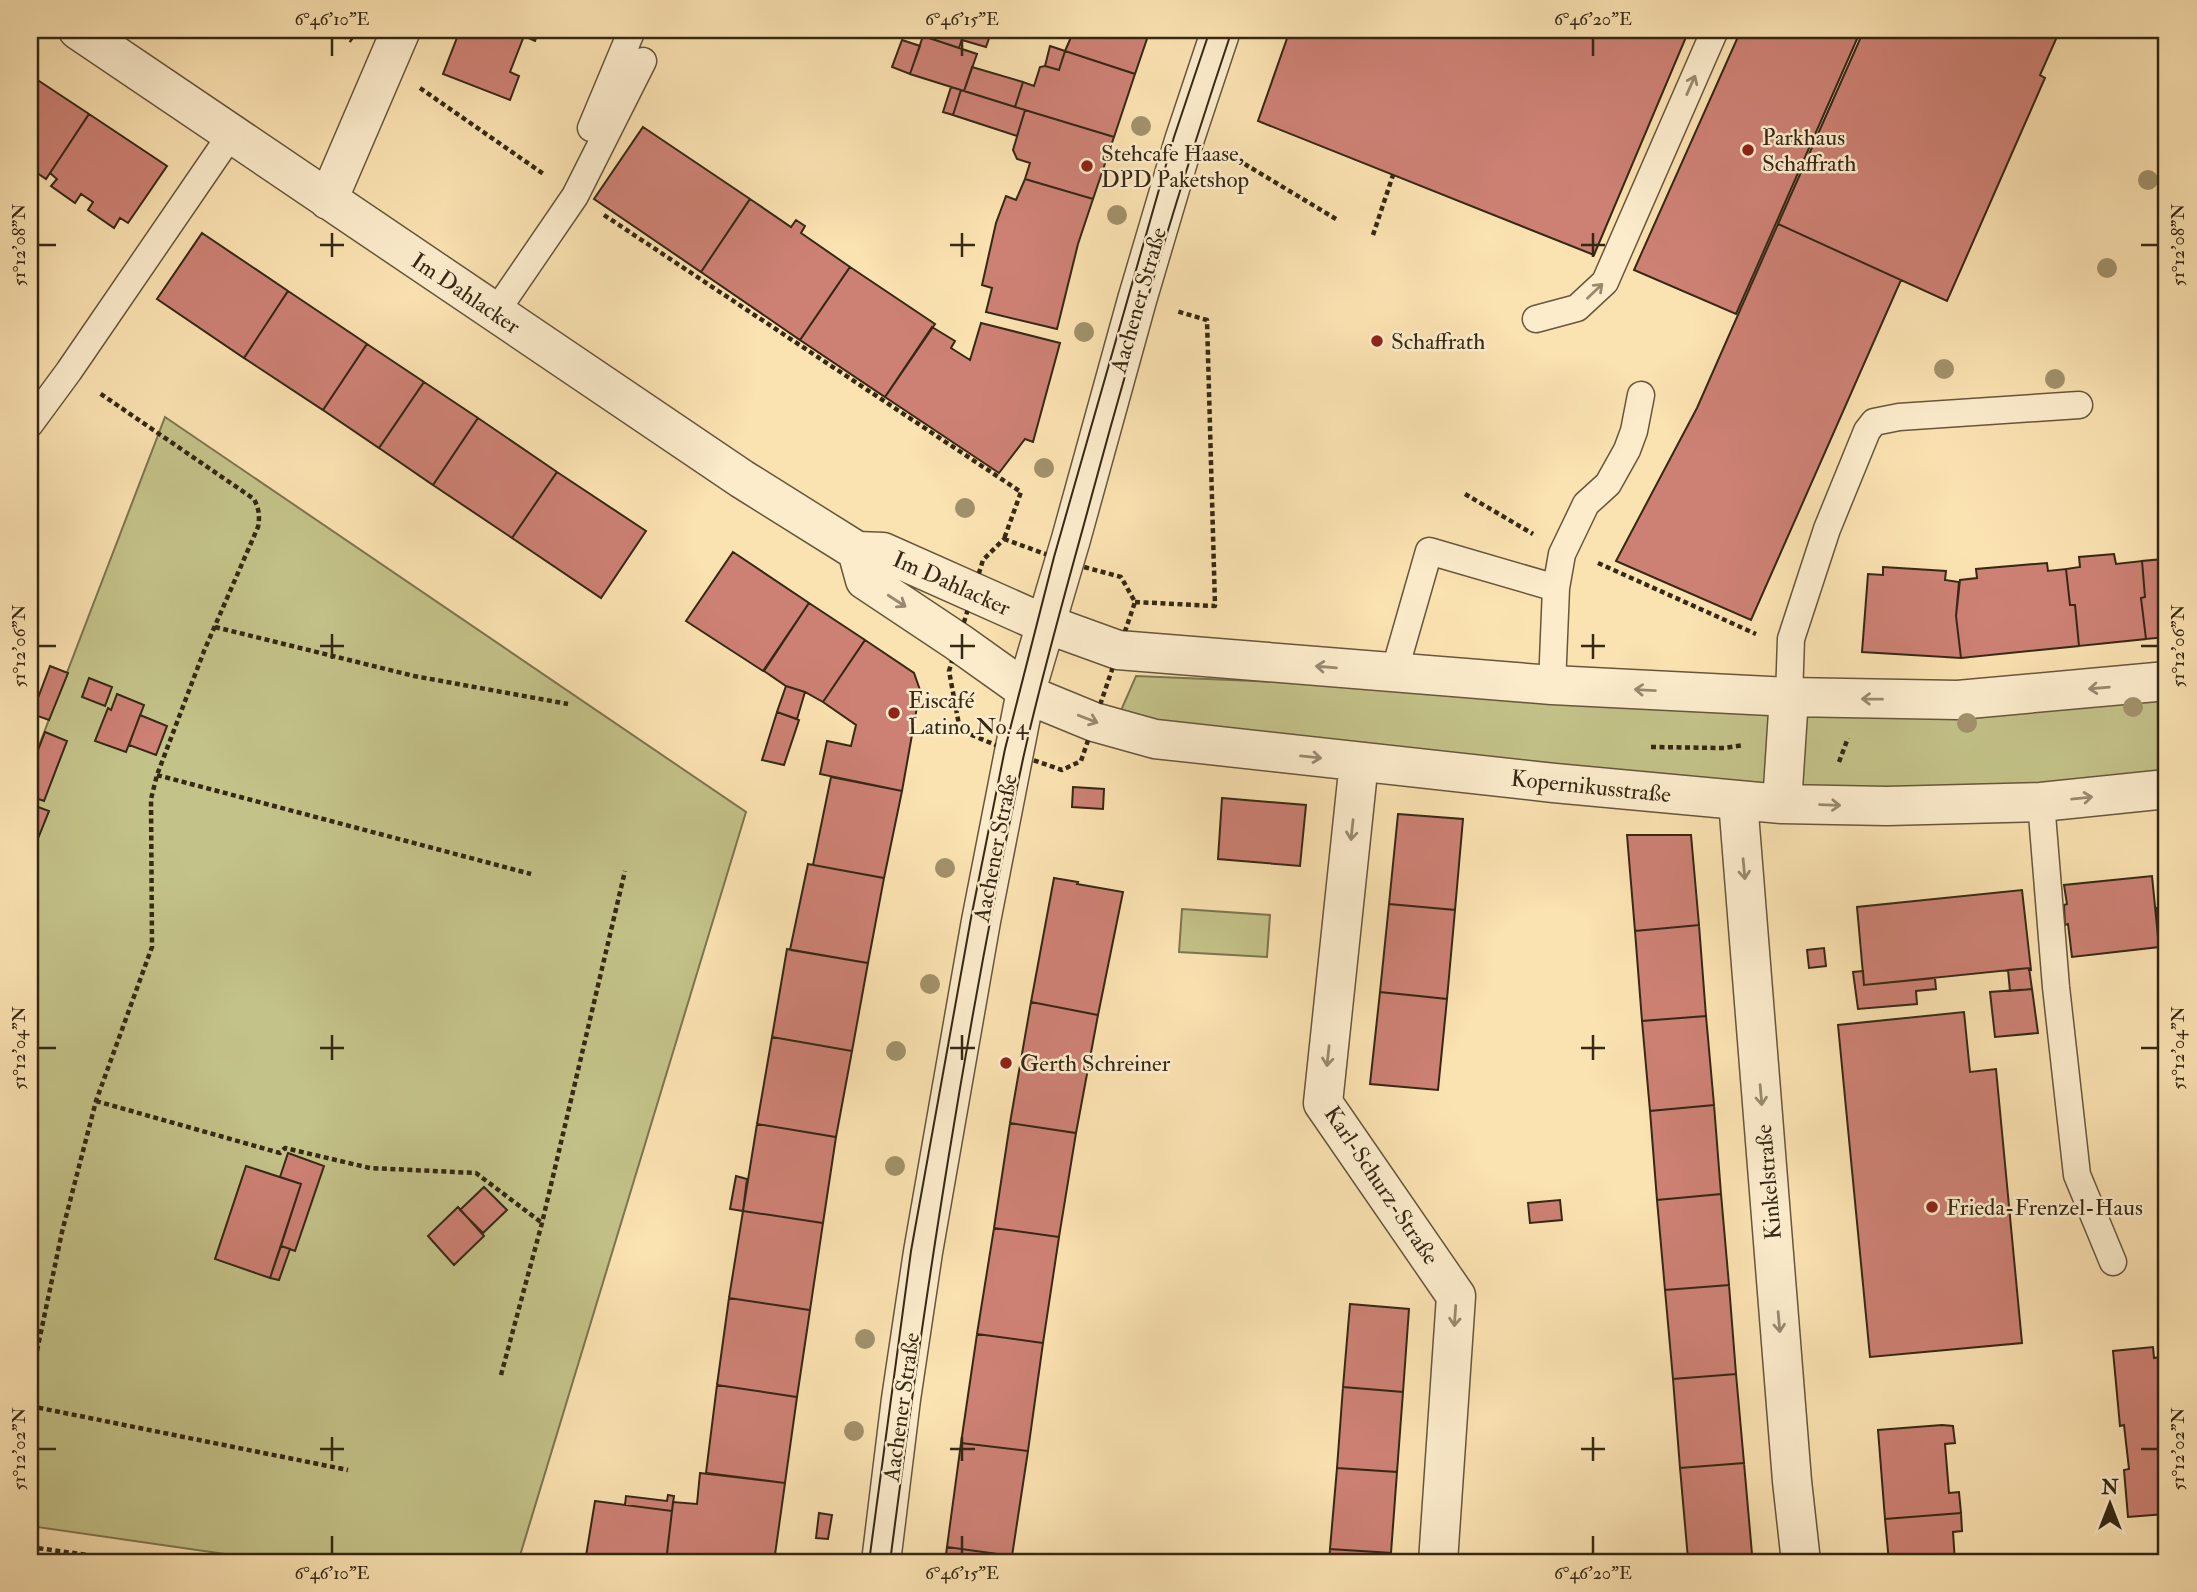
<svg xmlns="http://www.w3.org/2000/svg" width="2197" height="1592" font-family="'IM FELL Double Pica',serif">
<rect width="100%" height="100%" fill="#fbe2b1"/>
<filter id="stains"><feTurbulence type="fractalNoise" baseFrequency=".00286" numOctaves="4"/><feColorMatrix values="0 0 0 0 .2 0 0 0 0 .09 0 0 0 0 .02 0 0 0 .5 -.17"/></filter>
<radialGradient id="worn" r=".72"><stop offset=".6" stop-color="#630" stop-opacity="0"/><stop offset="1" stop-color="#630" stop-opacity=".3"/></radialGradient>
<path fill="#c3c288" stroke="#7c754e" stroke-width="2" d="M165,417L746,812L518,1562H281L30,1526V769Z
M1136,676L1369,686L2167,698V774L2037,788L1800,791L1116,722Z
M1182,909L1270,915L1267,957L1179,952Z"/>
<path fill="#cd8174" stroke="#352815" stroke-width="2" d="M460,30H539L535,41L524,36L510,72L519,76L510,100L443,74Z
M925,30H965L959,48L923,36Z
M965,30H992L986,47L962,40Z
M1056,30H1150L1135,74L1065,51L1072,35Z
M1290,30H1689L1594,255L1258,121Z
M1741,30H1861L1736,314L1634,270Z
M1864,30H2060L2040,75L2045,78L1947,301L1778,224Z
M923,36L977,54L964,91L910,74Z
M902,40L920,46L910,74L892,67Z
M1050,46L1065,51L1059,70L1045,66Z
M1065,51L1135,74L1114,137L1015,107L1023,82L1034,86L1040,67L1045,66L1059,70Z
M972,67L1023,82L1015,107L964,91Z
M30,75L89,114L46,179L30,168V157L35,149L30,145Z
M951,87L961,90L953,115L943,112Z
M961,90L1025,110L1017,136L953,115Z
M1025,110L1114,137L1093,199L1025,179L1030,163L1017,159L1013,150Z
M89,114L167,166L128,223L120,218L114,228L88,210L93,202L81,194L75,203L51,186L57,179L50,173Z
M643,127L750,199L701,272L594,199Z
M1025,179L1093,199L1078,244L1057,329L986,312L992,288L982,285L996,223L1006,196L1016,200Z
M750,199L791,227L796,220L805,226L801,233L850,267L800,340L701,272Z
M1778,224L1901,280L1751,620L1616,561L1697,408Z
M202,233L288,291L244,358L157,299Z
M850,267L935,324L885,397L800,340Z
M288,291L367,344L323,410L244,358Z
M981,323L1060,343L1033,442L1025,439L999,473L885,397L932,327L955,341L951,348L970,360Z
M367,344L424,382L379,448L323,410Z
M424,382L478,418L433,485L379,448Z
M478,418L557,472L512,538L433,485Z
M557,472L646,531L601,598L512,538Z
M2167,550V637L2146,639L2141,598L2145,597L2142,561L2163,559L2162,551Z
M733,552L809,603L763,671L686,621Z
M2114,554L2116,564L2142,561L2145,597L2141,598L2146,639L2079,646L2075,605H2070L2066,569L2080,567L2079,557Z
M2047,563L2048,571L2066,569L2070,605H2075L2079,646L1961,658L1956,616L1960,580L1977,578L1976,569Z
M1883,567L1946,571L1945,580L1959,582L1956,616L1961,658L1862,652L1868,574L1883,575Z
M809,603L865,640L823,702L805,692L786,686L764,671Z
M865,640L914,673L920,690L902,791L820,774L827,741L851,746L856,725L823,702Z
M50,666L68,673L49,720L32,714Z
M89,678L112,687L105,706L82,697Z
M786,686L805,692L797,719L777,712Z
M117,694L144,705L126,752L95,741L108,708L111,710Z
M777,712L799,720L784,765L762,760Z
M140,715L167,726L156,755L129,745Z
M45,732L67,741L44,801L30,796V771Z
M831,777L902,791L884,878L813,865Z
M1073,787L1104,789L1103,809L1072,807Z
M1222,798L1306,805L1300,866L1218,859Z
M30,804L49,811L37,841L30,838Z
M1398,814L1463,819L1455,910L1389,904Z
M1627,835H1691L1699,925L1635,931Z
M808,864L884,878L868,963L790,950Z
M2152,876L2159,947L2072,957L2068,924L2065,925L2064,905L2067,904L2064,885Z
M1054,878L1078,882L1077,884L1123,892L1098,1015L1031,1002Z
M2022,890L2031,970H2029V968L1864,985L1857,907Z
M1389,904L1455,910L1447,999L1380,992Z
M2167,907V979L2163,980L2156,908Z
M1699,925L1706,1016L1642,1021L1635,931Z
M1824,948L1826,966L1809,968L1807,950Z
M787,949L868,963L852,1051L772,1037Z
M2029,968L2032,989L2010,991L2008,970Z
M1863,971L1864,985L1935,978L1936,989L1916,991L1917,1004L1858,1009L1853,972Z
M2032,989L2038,1033L1995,1037L1990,992Z
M1380,992L1447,999L1438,1090L1370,1084Z
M1031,1002L1098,1015L1076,1133L1010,1123Z
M1964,1012L1970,1072L1996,1069L2022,1343L1870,1357L1838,1025Z
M1706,1016L1714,1105L1650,1111L1642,1021Z
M772,1037L852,1051L836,1137L757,1124Z
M1714,1105L1721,1194L1657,1200L1650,1111Z
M1010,1123L1076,1133L1059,1237L994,1228Z
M757,1124L836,1137L823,1223L743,1211Z
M288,1153L324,1166L295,1251L281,1246L301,1184L280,1177Z
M246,1166L301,1184L270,1278L215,1259Z
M736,1176L747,1179L743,1211L730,1209Z
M484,1187L507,1210L483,1233L460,1210Z
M1721,1194L1729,1285L1665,1290L1657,1200Z
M1560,1200L1562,1220L1530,1223L1528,1203Z
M458,1207L484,1236L454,1265L428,1236Z
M743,1211L823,1223L810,1310L729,1298Z
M994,1228L1059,1237L1043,1343L977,1334Z
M281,1246L290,1249L279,1280L270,1278Z
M1729,1285L1736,1374L1673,1379L1665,1290Z
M729,1298L810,1310L797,1397L717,1385Z
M1350,1304L1409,1309L1403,1392L1343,1387Z
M977,1334L1043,1343L1028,1451L961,1443Z
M2153,1347L2154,1358L2167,1356V1506H2164L2165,1514L2128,1517L2124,1470L2129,1469L2124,1425L2120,1426L2113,1351Z
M1736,1374L1744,1463L1680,1468L1673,1379Z
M717,1385L797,1397L785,1483L706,1473Z
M1343,1387L1403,1392L1397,1472L1337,1468Z
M1942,1425L1953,1426L1955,1443L1945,1444L1949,1493L1959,1492L1961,1513L1885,1519L1878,1430Z
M961,1443L1028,1451L1012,1556L947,1547Z
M1744,1463L1752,1554L1688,1559L1680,1468Z
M1337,1468L1397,1472L1391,1553L1330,1549Z
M700,1473L785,1483L774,1562H666L673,1502L697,1504Z
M668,1495L674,1496L672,1511L625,1505L626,1496L667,1501Z
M595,1501L672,1511L666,1562H585Z
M819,1513L832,1515L828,1539L816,1538Z
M1961,1513L1962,1531L1953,1532L1955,1562H1889L1885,1519Z
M947,1547L1012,1556L1011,1562H945Z
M1330,1549L1391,1553L1390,1562H1329Z"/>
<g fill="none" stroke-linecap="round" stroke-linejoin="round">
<g stroke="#66563c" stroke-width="29">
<path id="service" d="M591,128L632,30
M495,313L575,196L643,61
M1536,319L1577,308L1605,282L1715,30
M30,424L69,371L232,133
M1394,673L1429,551L1556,588
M1552,685L1556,588L1562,554L1586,504L1608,484L1627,450L1634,431L1641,395
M1789,697L1791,639L1827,529L1867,431L1874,422L1899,417L2079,405
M2041,802L2056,987L2077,1175L2113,1262"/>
</g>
<g stroke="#66563c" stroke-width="41">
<path id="minor" d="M78,30L742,479L857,551L883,552L1038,621L1118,650L1552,685L1789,697L1958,700L2167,681
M328,200L401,30
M857,551L865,580L958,642L1038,699L1094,722L1155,739L1554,783L1782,804L1887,806L2041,802L2167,789
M1359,762L1323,1103L1456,1296L1438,1562
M1738,801L1792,1481L1801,1562
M1782,804L1789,697
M881,1562L901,1399L923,1252L981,921L1026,691L1071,539L1137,300L1184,141L1221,30"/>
</g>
<path stroke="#352815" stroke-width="4.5" stroke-dasharray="5 3.5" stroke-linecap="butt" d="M336,30L352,41
M420,88L545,175
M1221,154L1243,163L1336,219
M604,215L1021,492L1004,539
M1373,235L1393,175
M1465,494L1533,534
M1004,539L1073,564L1121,577L1135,602L1081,761L1062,770L1024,757L960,730L949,671L983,560Z
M1598,563L1756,634
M1135,602L1215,606L1207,320L1176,311
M215,627L414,676L568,704
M1651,747L1724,748L1744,745
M1839,762L1848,738
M157,775L531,874
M96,1101L280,1153L285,1148L370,1168L476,1173L542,1223
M501,1375L542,1223L625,871
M30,1384L62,1232L96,1101L152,947L151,799L157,775L204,651L258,527C260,516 259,509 254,499L98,392
M30,1406L348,1470
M30,1547L138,1562"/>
<use href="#service" stroke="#fceccc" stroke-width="26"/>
<use href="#minor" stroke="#fceccc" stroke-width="38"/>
<path stroke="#352815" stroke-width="2" d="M869,1562L911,1251L971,918L1005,749L1054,557L1174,137L1210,30
M890,1562C925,1293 966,1024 1023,759C1043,669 1069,580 1093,491C1135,336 1181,182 1232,30"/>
</g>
<g fill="#a1916b">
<circle cx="1141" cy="126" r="10"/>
<circle cx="2148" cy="180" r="10"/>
<circle cx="1117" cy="215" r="10"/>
<circle cx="2107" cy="268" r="10"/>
<circle cx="1084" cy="332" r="10"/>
<circle cx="1944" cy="369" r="10"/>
<circle cx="2055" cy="379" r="10"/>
<circle cx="1044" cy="468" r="10"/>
<circle cx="965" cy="508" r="10"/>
<circle cx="2133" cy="707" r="10"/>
<circle cx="1967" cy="723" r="10"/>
<circle cx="945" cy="868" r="10"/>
<circle cx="930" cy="984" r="10"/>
<circle cx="896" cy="1051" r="10"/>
<circle cx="895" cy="1166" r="10"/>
<circle cx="865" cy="1339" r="10"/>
<circle cx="854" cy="1431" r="10"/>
</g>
<defs><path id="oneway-shaft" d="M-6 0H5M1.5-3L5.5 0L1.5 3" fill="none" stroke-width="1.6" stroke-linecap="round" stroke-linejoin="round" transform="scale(1.75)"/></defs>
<g stroke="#988a70">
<use href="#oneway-shaft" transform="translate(1691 85) rotate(-66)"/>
<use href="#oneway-shaft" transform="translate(1595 291) rotate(-44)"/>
<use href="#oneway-shaft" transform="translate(897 601) rotate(33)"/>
<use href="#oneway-shaft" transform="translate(1326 667) rotate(-175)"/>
<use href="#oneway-shaft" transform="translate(2099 688) rotate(175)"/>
<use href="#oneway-shaft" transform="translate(1645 690) rotate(-177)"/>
<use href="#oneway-shaft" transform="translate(1872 699) rotate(-179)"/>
<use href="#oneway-shaft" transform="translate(1088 719) rotate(21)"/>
<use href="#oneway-shaft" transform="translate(1311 757) rotate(6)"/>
<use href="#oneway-shaft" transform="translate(2082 798) rotate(-6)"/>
<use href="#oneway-shaft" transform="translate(1830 805) rotate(2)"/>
<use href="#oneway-shaft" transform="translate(1352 830) rotate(96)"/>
<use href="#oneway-shaft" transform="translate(1744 869) rotate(85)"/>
<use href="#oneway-shaft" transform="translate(1328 1056) rotate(96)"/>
<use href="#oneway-shaft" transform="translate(1761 1095) rotate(85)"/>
<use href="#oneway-shaft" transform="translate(1455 1316) rotate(94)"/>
<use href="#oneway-shaft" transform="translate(1779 1322) rotate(85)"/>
</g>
<path fill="none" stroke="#352815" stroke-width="2.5" d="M332,38V56M962,38V56M1593,38V56M332,233V257M962,233V257M1593,233V257M38,245H56M320,245H344M950,245H975M1581,245H1605M2141,245H2158M332,634V659M962,634V659M1593,634V659M38,646H56M320,646H344M950,646H975M1581,646H1605M2141,646H2158M332,1035V1060M962,1035V1060M1593,1035V1060M38,1048H56M320,1048H344M950,1048H975M1581,1048H1605M2141,1048H2158M332,1437V1461M962,1437V1461M1593,1437V1461M38,1449H56M320,1449H344M950,1449H975M1581,1449H1605M2141,1449H2158M332,1536V1554M962,1536V1554M1593,1536V1554"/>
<g fill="#8f2418" stroke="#fceccc" stroke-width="2.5">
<circle cx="1748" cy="150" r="7"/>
<circle cx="1087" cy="166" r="7"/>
<circle cx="1377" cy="341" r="7"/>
<circle cx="894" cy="713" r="7"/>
<circle cx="1006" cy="1063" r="7"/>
<circle cx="1932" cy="1207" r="7"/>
</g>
<g text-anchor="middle" stroke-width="5" stroke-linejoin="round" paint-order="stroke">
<g font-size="23" fill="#352815" stroke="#fceccc" text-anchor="start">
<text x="1762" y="145">Parkhaus<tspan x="1762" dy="26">Schaffrath</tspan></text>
<text x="1101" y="161">Stehcafe Haase,<tspan x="1101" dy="26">DPD Paketshop</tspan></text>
<text x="1391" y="349">Schaffrath</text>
<text x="908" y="708">Eiscafé<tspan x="908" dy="26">Latino No. 4</tspan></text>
<text x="1020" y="1071">Gerth Schreiner</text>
<text x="1946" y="1215">Frieda-Frenzel-Haus</text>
</g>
<g font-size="23" fill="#352815" stroke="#fceccc">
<text transform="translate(466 293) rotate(34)" y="8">Im Dahlacker</text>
<text transform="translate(1138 300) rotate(-74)" y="8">Aachener Straße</text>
<text transform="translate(952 583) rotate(24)" y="8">Im Dahlacker</text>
<text transform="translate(1591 786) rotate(6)" y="8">Kopernikusstraße</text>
<text transform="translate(995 848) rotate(-79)" y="8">Aachener Straße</text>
<text transform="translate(1768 1182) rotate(-95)" y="8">Kinkelstraße</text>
<text transform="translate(1382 1185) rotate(56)" y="8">Karl-Schurz-Straße</text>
<text transform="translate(901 1407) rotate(-82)" y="8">Aachener Straße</text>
</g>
</g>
<rect width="2197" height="1592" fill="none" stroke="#fbe2b1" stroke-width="77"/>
<g transform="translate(2110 1504)" stroke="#fceccc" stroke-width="5" paint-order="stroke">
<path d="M0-5L12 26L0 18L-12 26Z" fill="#352815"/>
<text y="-10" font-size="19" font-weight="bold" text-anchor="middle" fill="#352815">N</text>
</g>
<rect x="38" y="38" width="2120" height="1516" fill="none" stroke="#352815" stroke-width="2.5"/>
<g font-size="18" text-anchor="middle" fill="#352815">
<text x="332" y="25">6°46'10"E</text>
<text x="962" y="25">6°46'15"E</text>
<text x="1593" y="25">6°46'20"E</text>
<text transform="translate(19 245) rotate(-90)" y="6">51°12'08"N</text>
<text transform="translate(2178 245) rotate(-90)" y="6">51°12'08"N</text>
<text transform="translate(19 646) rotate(-90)" y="6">51°12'06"N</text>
<text transform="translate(2178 646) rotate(-90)" y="6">51°12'06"N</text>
<text transform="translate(19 1048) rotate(-90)" y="6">51°12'04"N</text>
<text transform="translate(2178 1048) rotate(-90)" y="6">51°12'04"N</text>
<text transform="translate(19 1449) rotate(-90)" y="6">51°12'02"N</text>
<text transform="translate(2178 1449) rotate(-90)" y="6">51°12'02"N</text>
<text x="332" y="1579">6°46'10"E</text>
<text x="962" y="1579">6°46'15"E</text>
<text x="1593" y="1579">6°46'20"E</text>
</g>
<rect width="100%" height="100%" filter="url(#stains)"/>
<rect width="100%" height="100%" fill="url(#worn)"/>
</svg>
